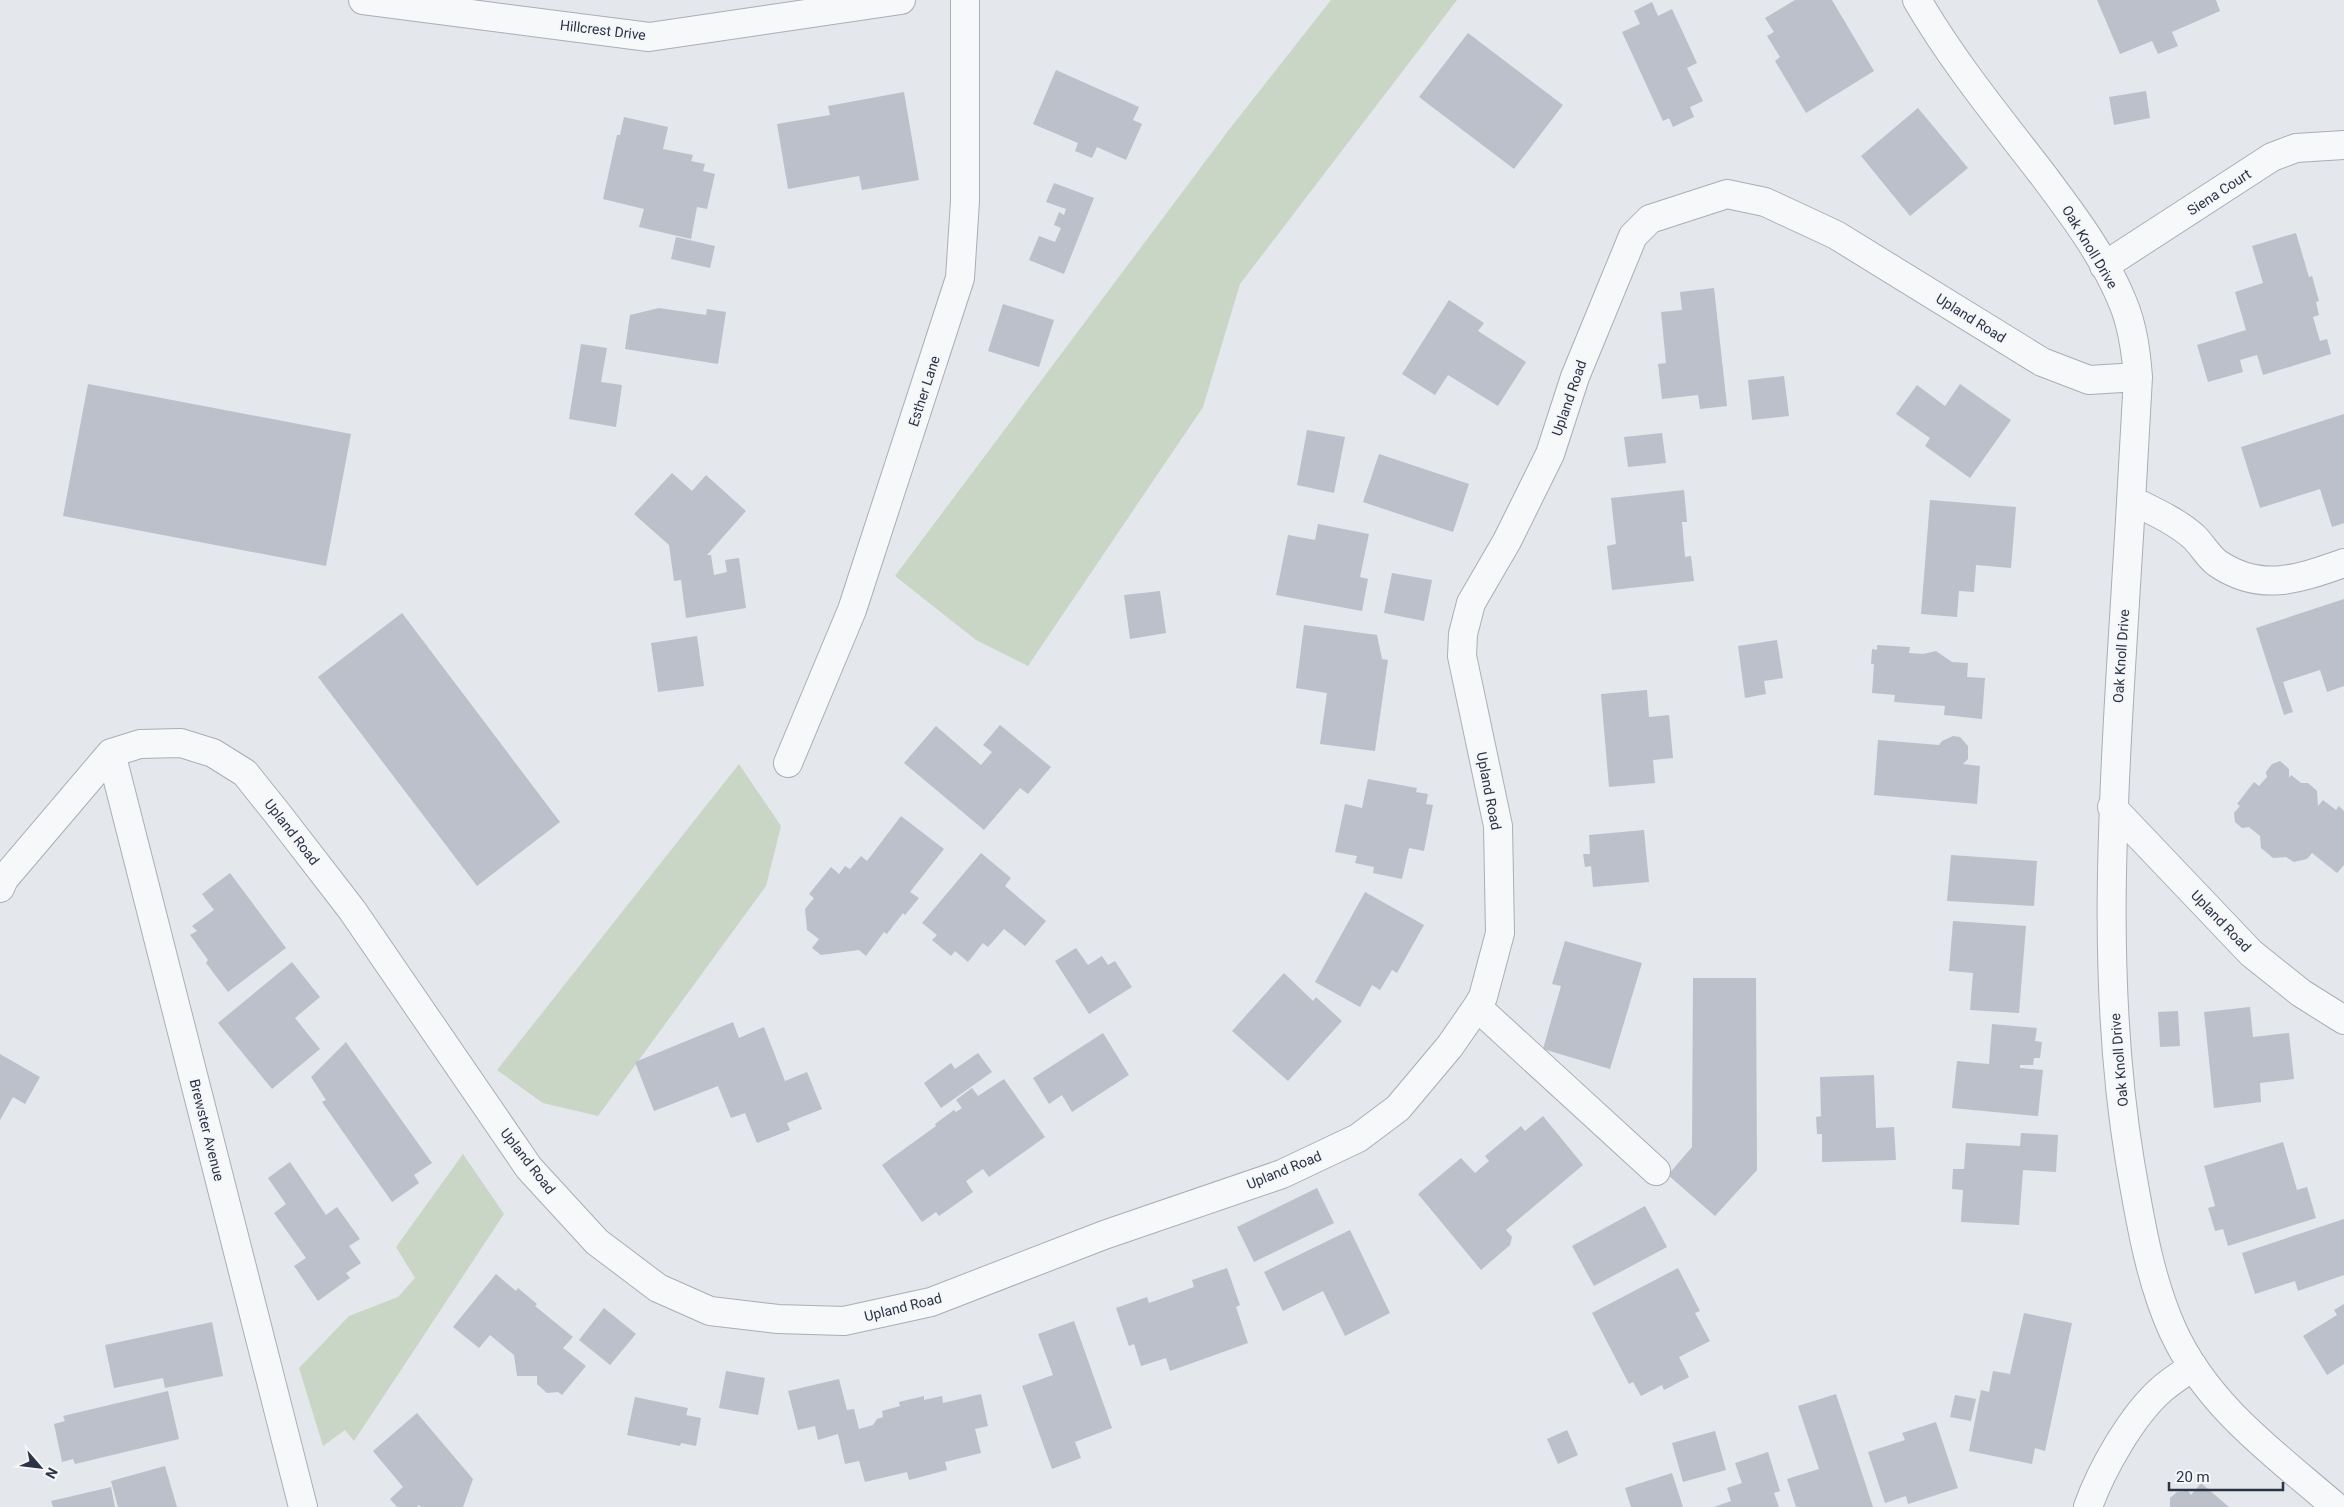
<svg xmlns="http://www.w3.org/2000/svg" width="2344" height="1507" font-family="Roboto,sans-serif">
<rect width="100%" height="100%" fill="#e4e7ec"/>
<path fill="#c9d6c5" d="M1331,0H1457L1240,284L1203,407L1028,666L976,640L895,576L1228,131Z
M739,764L781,826L766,886L598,1116L543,1103L497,1070Z
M463,1154L504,1214L354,1441L345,1430L323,1446L299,1368L349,1316L398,1297L415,1278L396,1247Z"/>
<path fill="#bbc0ca" d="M1795,0H1832L1874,71L1806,113L1775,61L1780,57L1767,36L1774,32L1765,18Z
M2097,0H2216L2220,11L2172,32L2178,46L2158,54L2152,41L2120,54Z
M1652,2L1658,16L1672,9L1697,63L1687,68L1703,101L1690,107L1694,117L1673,127L1669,118L1663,121L1622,32L1640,24L1634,11Z
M1468,33L1563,105L1514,169L1419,97Z
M1056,70L1139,107L1133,120L1142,124L1126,160L1097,147L1092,158L1075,151L1078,143L1033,124Z
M2146,91L2150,118L2114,125L2109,97Z
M904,92L919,180L862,190L859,176L788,189L777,124L830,115L828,106Z
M1918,108L1968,168L1910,216L1861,156Z
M624,117L668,127L663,149L693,155L691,161L705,164L703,171L715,174L707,209L697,207L691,239L639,227L644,209L603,199L617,135H620Z
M1054,183L1094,198L1064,274L1029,260L1039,236L1055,242L1061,228L1054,225L1059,212L1064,215L1066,209L1046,202Z
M2296,233L2309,277L2312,276L2319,301L2316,302L2319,315L2313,317L2320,341L2327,339L2331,354L2263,375L2257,355L2240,360L2243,372L2208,382L2197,345L2246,330L2235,292L2263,283L2252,246Z
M676,237L715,246L710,268L671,259Z
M1714,288L1727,406L1700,409L1698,395L1662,399L1658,364L1666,363L1661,312L1682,310L1680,292Z
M1449,300L1484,323L1478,331L1526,362L1498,406L1448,375L1435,395L1402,374Z
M1003,304L1054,320L1039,367L988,351Z
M659,308L706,315L707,309L726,312L718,364L625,349L630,315Z
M581,344L607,348L601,382L622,385L616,427L569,419Z
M1784,376L1789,416L1752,420L1748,380Z
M88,384L351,434L326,566L63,516Z
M1960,384L2011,420L1970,478L1925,446L1930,438L1896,414L1917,385L1945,406Z
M2344,414V523L2332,527L2320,489L2260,508L2241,447Z
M1307,430L1345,437L1334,493L1297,485Z
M1662,433L1666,463L1628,467L1624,437Z
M1379,454L1469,484L1453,532L1363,502Z
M672,473L692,491L706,475L746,511L707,555H711L714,575L727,572L725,560L739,558L746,608L686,618L681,580L674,581L669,545L634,514Z
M1684,490L1687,522H1682L1685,557L1691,556L1694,581L1612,590L1607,546L1616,544L1611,498Z
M1930,500L2016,507L2011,568L1976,565L1974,592L1959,591L1957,617L1921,614Z
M1318,524L1369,534L1360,577L1368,579L1362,611L1276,595L1288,535L1315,540Z
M1392,573L1432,580L1424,621L1384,613Z
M1160,591L1166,633L1130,639L1124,595Z
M2344,599V686L2327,692L2320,670L2283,682L2293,712L2284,715L2256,628Z
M402,613L560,822L477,886L318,677Z
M1304,625L1377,635L1382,659L1388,660L1375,751L1320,744L1327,693L1296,688Z
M697,636L704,686L658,692L651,643Z
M1777,640L1783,678L1764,681L1766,694L1745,698L1738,646Z
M1877,645L1910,647L1909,653L1923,654L1936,651L1952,662L1968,663L1967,677L1985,678L1982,719L1944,715L1945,706L1894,702L1895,695L1872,693L1874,664H1871L1872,649L1877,650Z
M1647,690L1649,717L1669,715L1673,758L1653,760L1655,783L1609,787L1601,694Z
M1000,725L1051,767L1028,794L1020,788L984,830L904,763L936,726L981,765L992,752L983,745Z
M1953,736L1960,737L1968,746V759L1963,764L1980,766L1977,804L1874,795L1878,740L1939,745L1942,741Z
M2280,761L2289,769V778L2291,775L2301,783H2308L2317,791L2318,806L2323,800L2336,810L2339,806L2344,811V865L2337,873L2312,853L2307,859L2294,862L2286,857L2273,858L2261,848L2260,836L2249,827L2242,828L2235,822L2234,813L2240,806L2237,804L2254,782L2259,786L2267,777L2266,772L2272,764Z
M1368,779L1417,788L1416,792L1428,794L1426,804L1433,805L1424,851L1409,848L1402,879L1373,873L1374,867L1355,863L1357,856L1335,852L1345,804L1362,808Z
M901,816L944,849L910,892L919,898L905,915L903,913L887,934L884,932L866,956L859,950L821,955L812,948L819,939L807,930L805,909L814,898L809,894L831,867L839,874L845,866L850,869L861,856L867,861Z
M1644,830L1649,882L1593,887L1591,866L1585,867L1583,854H1590L1589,835Z
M981,853L1011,878L1005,886L1046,921L1025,946L1004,929L988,947L983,943L968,962L955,951L951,956L932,940L937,935L922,923Z
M1951,855L2037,861L2034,906L1947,901Z
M230,873L286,948L228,992L206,963L208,960L190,935L197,931L192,926L214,910L202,894Z
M1365,892L1424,925L1397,973L1392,970L1380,990L1372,985L1360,1007L1315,982Z
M1953,921L2026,926L2019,1013L1970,1010L1973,973L1949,971Z
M1565,941L1642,963L1610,1069L1543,1049L1561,986L1552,984Z
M1076,948L1088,965L1102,956L1108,965L1115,961L1132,987L1089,1014L1055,961Z
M292,962L320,997L295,1018L320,1049L272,1089L218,1023Z
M1284,973L1313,1001L1316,997L1342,1021L1288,1081L1232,1031Z
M1693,978H1756L1757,1170L1715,1216L1668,1175L1692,1147Z
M2250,1007L2253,1037L2289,1033L2294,1079L2260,1083L2261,1102L2214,1108L2204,1012Z
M2178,1011L2180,1046L2160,1047L2158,1012Z
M733,1022L739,1038L764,1027L785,1081L807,1072L822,1109L787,1123L790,1130L757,1143L745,1113L731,1118L718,1086L654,1111L635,1062Z
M1992,1024L2037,1028L2035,1041L2042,1042L2040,1058H2034L2033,1065H2020V1068L2043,1070L2038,1116L1952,1108L1957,1061L1989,1064Z
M1103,1033L1129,1075L1072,1112L1062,1095L1049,1104L1033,1078Z
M346,1042L432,1163L414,1175L419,1183L392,1202L322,1102L326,1100L311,1077Z
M978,1053L992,1072L941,1108L924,1083L951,1063L955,1069Z
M0,1054L40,1077L25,1104L13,1097L0,1120Z
M1874,1075L1876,1128L1894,1127L1896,1160L1822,1162V1134H1817L1816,1117L1821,1116L1820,1077Z
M1004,1079L1045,1137L989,1177L983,1169L966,1181L973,1192L939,1216L936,1212L922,1222L882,1165L936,1126L935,1124L954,1110L956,1112L962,1108L956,1100L972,1088L978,1096Z
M1543,1116L1583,1165L1506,1230L1512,1237L1510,1245L1481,1270L1418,1194L1461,1158L1475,1173L1489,1161L1485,1156L1521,1126L1525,1131Z
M2021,1133L2058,1135L2056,1172L2023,1170L2019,1225L1961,1222L1963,1190L1952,1189L1953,1169H1964L1966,1143L2020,1146Z
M2283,1142L2297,1190L2307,1187L2316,1218L2228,1246L2223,1229L2215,1231L2208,1208L2215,1206L2204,1166Z
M290,1162L326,1215L337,1207L360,1239L349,1246L361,1263L346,1273L350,1278L318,1301L294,1266L306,1258L274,1213L286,1204L268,1178Z
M1317,1188L1334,1223L1254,1262L1237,1227Z
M1645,1206L1667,1247L1594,1286L1572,1246Z
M2344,1219V1275L2298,1291L2295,1281L2255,1294L2242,1253Z
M1350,1230L1390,1313L1345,1336L1323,1291L1283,1311L1264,1272Z
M1227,1268L1240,1305L1236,1307L1248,1343L1170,1371L1166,1358L1141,1366L1134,1344L1129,1346L1116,1308L1147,1297L1149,1303L1194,1287L1192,1280Z
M1678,1268L1700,1311L1695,1313L1710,1341L1679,1357L1689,1377L1664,1390L1662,1385L1641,1396L1633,1382L1629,1384L1592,1313Z
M496,1274L516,1291L518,1288L537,1304L535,1306L573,1337L563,1348L586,1366L562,1395L558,1392L547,1393L537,1384V1376H517L514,1355L490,1335L479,1348L453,1327Z
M2344,1304V1364L2327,1375L2303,1336L2337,1315L2334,1310Z
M604,1308L636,1334L610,1365L579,1340Z
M2024,1313L2072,1323L2045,1451L2035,1448L2032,1464L1969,1451L1981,1390L1989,1392L1993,1371L2010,1374Z
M1074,1321L1112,1428L1075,1442L1081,1458L1052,1469L1022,1386L1053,1375L1038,1334Z
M212,1322L223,1376L165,1388L163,1378L114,1388L105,1345Z
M726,1371L765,1378L758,1415L719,1408Z
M839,1379L847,1410L854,1409L859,1429L873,1425L877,1419L883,1417L882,1411L900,1406L899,1402L924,1396V1400L942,1396L943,1403L981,1394L988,1426L975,1429L981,1453L945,1462L947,1470L909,1480L907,1472L865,1482L859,1461L845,1464L838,1434L818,1440L815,1426L798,1430L788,1391Z
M168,1391L179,1439L75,1464L73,1459L62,1462L54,1424L65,1421L63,1416Z
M1836,1394L1873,1507H1796L1787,1479L1819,1469L1798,1406Z
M1955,1395L1976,1399L1971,1421L1950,1417Z
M635,1397L688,1408L686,1415L701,1418L696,1446L681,1443L680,1446L627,1435Z
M417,1413L473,1479L463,1507H421L419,1505L417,1507H397L390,1499L403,1487L373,1451Z
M1936,1422L1958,1488L1908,1504L1906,1496L1885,1503L1868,1452L1905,1440L1902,1433Z
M1567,1430L1578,1455L1558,1464L1547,1439Z
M1715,1431L1726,1470L1683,1482L1672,1443Z
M1768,1452L1780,1491L1774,1493L1779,1507H1714L1731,1501L1727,1488L1742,1483L1735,1463Z
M165,1466L177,1507H118L111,1481Z
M1672,1473L1683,1507H1631L1625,1488Z
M2201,1483L2229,1507H2170V1498L2177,1492L2188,1491L2191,1495Z
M111,1487L115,1507H53L51,1501Z"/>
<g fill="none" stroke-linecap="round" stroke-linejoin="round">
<g stroke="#a9aeb7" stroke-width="30">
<path id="minor" d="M363,0L649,37L901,0
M1917,0C1953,62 1999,118 2043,175C2073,215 2104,256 2123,303C2133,327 2136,352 2138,377C2133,474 2127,570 2121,667C2111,832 2103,998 2130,1162C2140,1219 2149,1278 2173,1331C2208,1407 2275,1454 2336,1507
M2104,266L2272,157L2296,148L2344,145
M2131,500C2153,511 2176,521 2194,537C2202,545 2208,556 2217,563C2261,593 2298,579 2344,563
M111,753L303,1507
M788,763L852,610L960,278L965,201V0
M2112,807L2251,953L2301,993L2344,1020
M0,888L4,879L111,753L140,744L181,743L213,753L245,773L277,813L352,910L529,1168L597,1242L658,1288L710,1311L778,1319L844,1321L931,1302L1104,1235L1282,1174L1358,1138L1398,1108L1450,1046L1477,1007L1483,997L1500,933L1498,826L1462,656L1463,634L1471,603L1507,541L1550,454L1575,377L1633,236L1650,219L1727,194L1765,202L1836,235L2042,362L2089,380L2138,377
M1477,1007L1656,1171
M2088,1507C2101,1470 2132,1415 2162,1389C2171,1381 2183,1374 2193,1366"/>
</g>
<use href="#minor" stroke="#f7f8fa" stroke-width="28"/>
</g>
<g text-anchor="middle" stroke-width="4" stroke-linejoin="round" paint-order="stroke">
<g font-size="14" fill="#2b3445" stroke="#f4f6f9">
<text transform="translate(603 30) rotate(7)" y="5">Hillcrest Drive</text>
<text transform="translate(2219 192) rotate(-33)" y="5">Siena Court</text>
<text transform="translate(2090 247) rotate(59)" y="5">Oak Knoll Drive</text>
<text transform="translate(1971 318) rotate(32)" y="5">Upland Road</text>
<text transform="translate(924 391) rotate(-72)" y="5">Esther Lane</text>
<text transform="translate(1569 398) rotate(-71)" y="5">Upland Road</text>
<text transform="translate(2121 656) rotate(-86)" y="5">Oak Knoll Drive</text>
<text transform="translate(1489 791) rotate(79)" y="5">Upland Road</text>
<text transform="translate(292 832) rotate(52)" y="5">Upland Road</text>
<text transform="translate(2221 921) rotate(46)" y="5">Upland Road</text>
<text transform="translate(2119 1060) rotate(-95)" y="5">Oak Knoll Drive</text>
<text transform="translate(207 1130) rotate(76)" y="5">Brewster Avenue</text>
<text transform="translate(528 1161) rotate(52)" y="5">Upland Road</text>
<text transform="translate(1284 1170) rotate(-22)" y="5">Upland Road</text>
<text transform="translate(903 1307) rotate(-14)" y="5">Upland Road</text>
</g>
</g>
<g transform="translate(40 1467) rotate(118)" stroke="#f4f6f9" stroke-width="4" paint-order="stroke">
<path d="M0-4L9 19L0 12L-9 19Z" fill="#2b3445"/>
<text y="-8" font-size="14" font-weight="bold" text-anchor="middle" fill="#2b3445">N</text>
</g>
<path d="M2169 1482v8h114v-8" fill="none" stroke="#2b3445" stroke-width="2.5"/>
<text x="2176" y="1482" font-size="15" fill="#2b3445" stroke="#f4f6f9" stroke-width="4" paint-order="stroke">20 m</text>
</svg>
